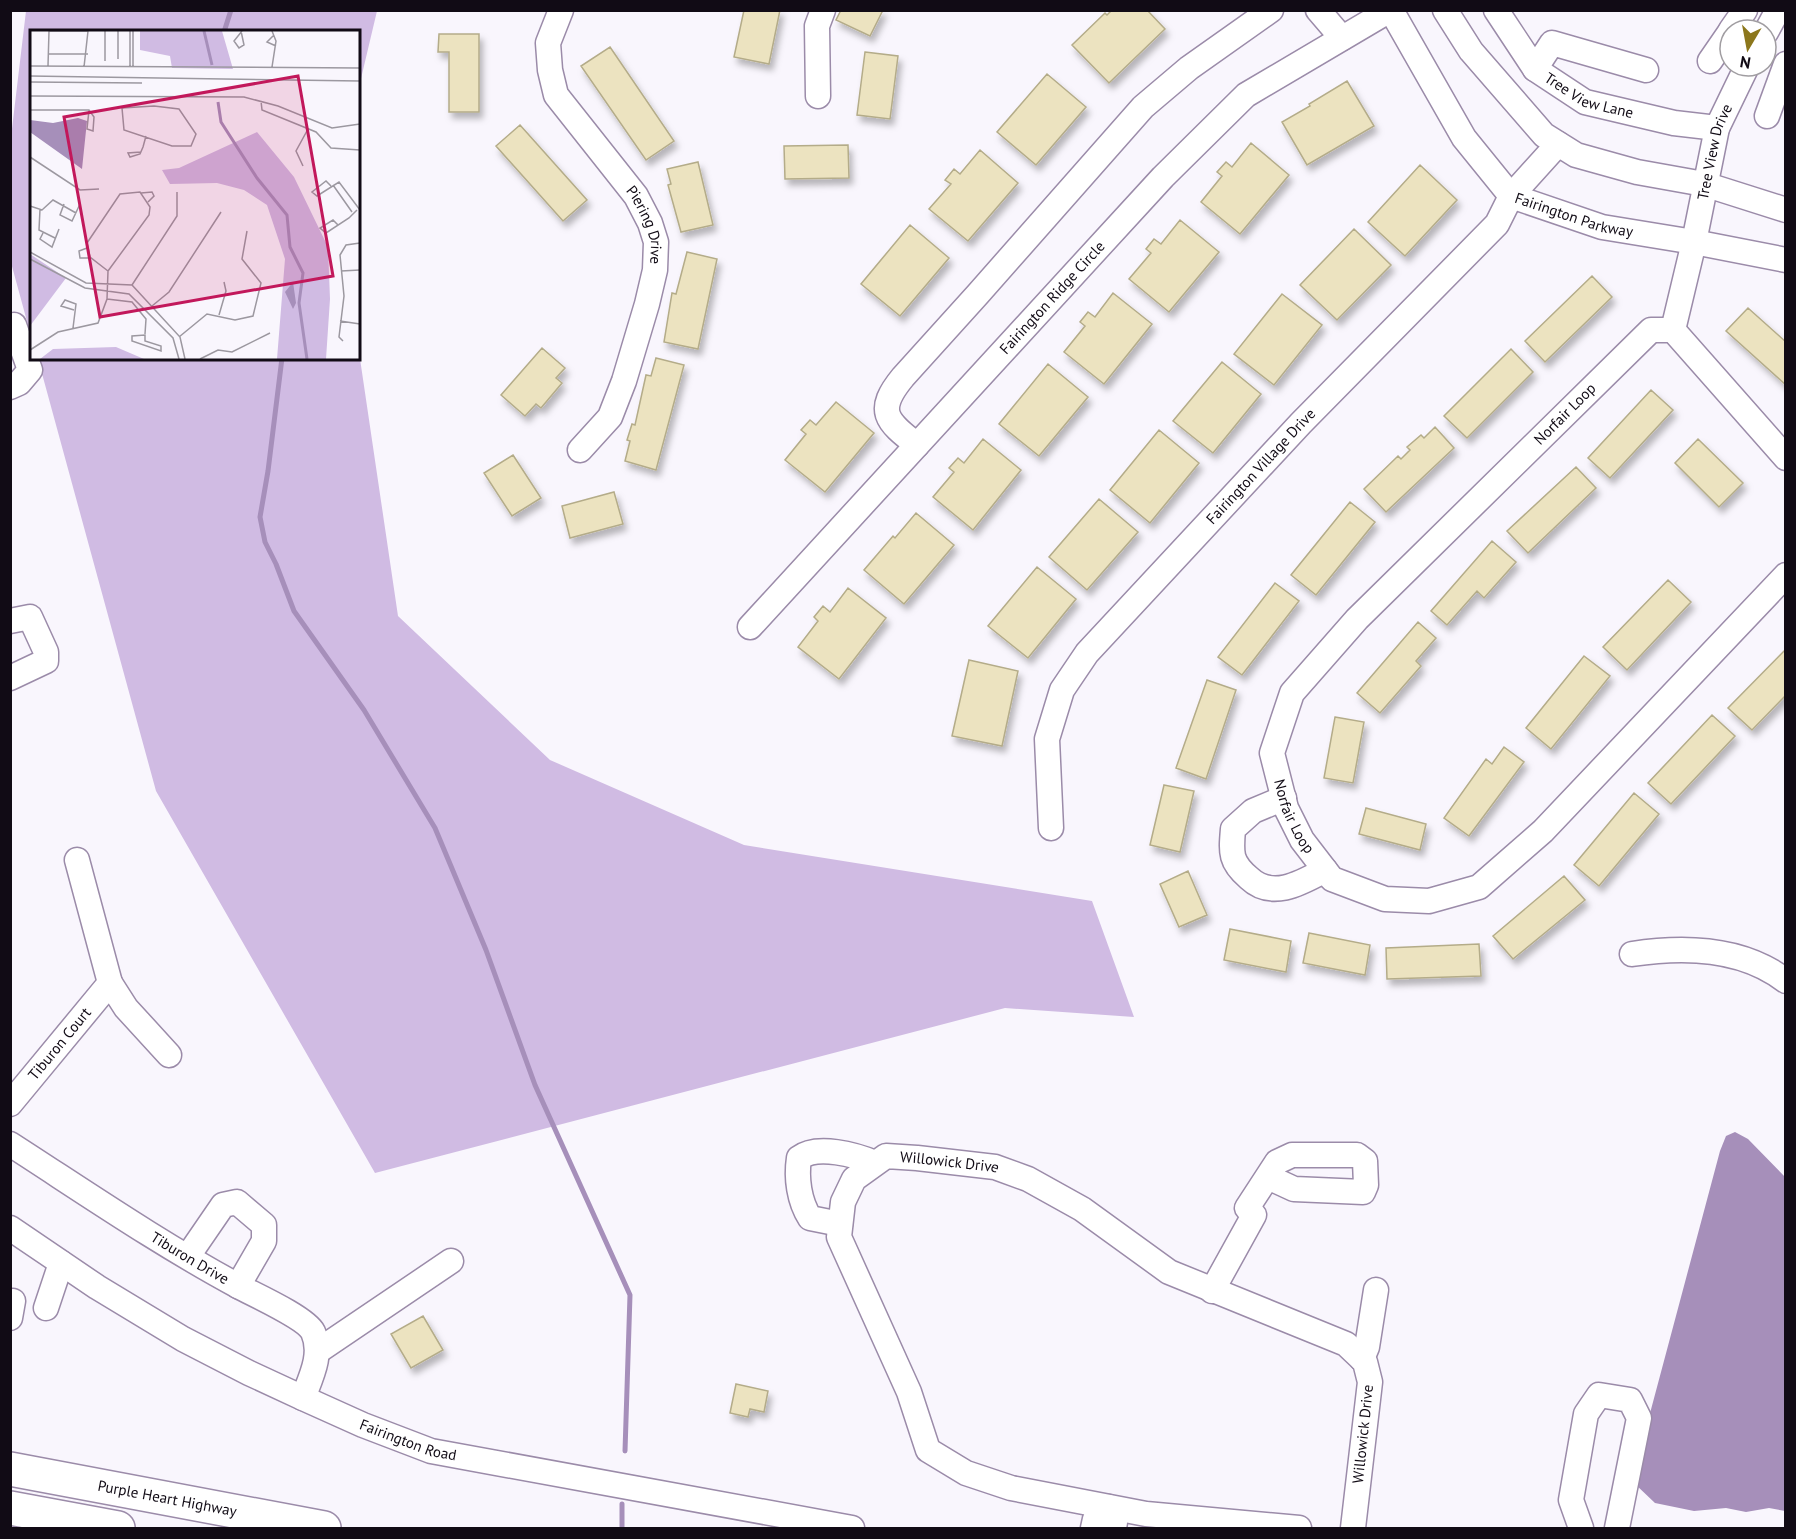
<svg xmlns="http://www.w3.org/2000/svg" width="1796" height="1539" font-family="'PT Sans',sans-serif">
<defs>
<filter id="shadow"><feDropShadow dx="3.5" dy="6" stdDeviation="3" flood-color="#0004"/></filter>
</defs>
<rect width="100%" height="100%" fill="#f9f6fd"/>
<path fill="#d0bbe3" d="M26,11V10L377,11L359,87L358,32H32L31,336L10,259L11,137Z
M359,352L398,616L550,760L744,845L1092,901L1134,1017L1005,1008L375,1173L156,791L38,359L358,358Z"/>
<path fill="#a68fba" d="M1735,1132L1748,1139L1785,1177V1511L1769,1508L1746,1512L1726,1508L1694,1511L1655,1503L1635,1484L1637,1462L1720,1151L1726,1136Z"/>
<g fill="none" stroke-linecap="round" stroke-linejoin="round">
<path stroke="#a68fba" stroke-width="5" d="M224,32L231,10
M282,358L268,471L260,517L265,542L276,564L294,611L364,710L435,828L486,950L535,1085L630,1295L625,1451
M622,1528V1504"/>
</g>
<path fill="#ece3c0" stroke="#b4ac89" stroke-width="1.5" filter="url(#shadow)" d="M744,10H780L769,64L734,57Z
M841,10H883L870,36L836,20Z
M1112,10H1147L1165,29L1109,83L1072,45L1105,13L1107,15Z
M439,34H479V112H449V52H438Z
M610,47L674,141L646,160L581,66Z
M865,52L898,56L890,119L857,115Z
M1047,74L1086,107L1036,165L997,132Z
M1347,81L1374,126L1307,165L1282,122L1310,106L1309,104Z
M520,125L587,200L563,221L496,146Z
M1251,143L1289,175L1240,234L1201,202L1222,176L1217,172L1226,162L1232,167Z
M848,145L849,178L785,179L784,146Z
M980,150L1018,183L968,241L929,209L951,184L945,180L954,169L960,174Z
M698,162L713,225L681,232L668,185L671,184L667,169Z
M1420,165L1457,200L1405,256L1368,222Z
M1180,220L1219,252L1169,312L1129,279L1151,253L1146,249L1154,239L1161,244Z
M910,225L949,258L900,316L861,284Z
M1354,229L1391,265L1337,320L1300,285Z
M687,252L717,259L698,349L664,342L672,293L676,294Z
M1592,276L1612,297L1545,362L1525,341Z
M1113,293L1152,324L1104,384L1064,352L1085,326L1080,322L1088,312L1095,317Z
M1282,294L1322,325L1274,385L1234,354Z
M1748,308L1786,342V385L1726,331Z
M542,348L565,368L556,378L562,383L541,408L536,404L525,416L501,395Z
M1511,349L1533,372L1467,438L1444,416Z
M656,358L684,365L656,470L625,461L630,441L627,440L632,424L635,425L646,375L651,376Z
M1222,362L1261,394L1213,453L1173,421Z
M1048,364L1088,397L1039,456L999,424Z
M1651,390L1673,410L1610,478L1588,458Z
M836,402L874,433L825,492L785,460L806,434L801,430L810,420L816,425Z
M1435,427L1454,448L1386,512L1364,489L1398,456L1401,459L1410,450L1407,447L1421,435L1424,438Z
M1159,430L1199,463L1150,523L1110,490Z
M983,439L1021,470L973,530L933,497L954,472L949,468L958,458L964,463Z
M1698,439L1743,483L1719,507L1675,463Z
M513,455L541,498L512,516L484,473Z
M1576,467L1596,488L1528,553L1507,531Z
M614,492L623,524L570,538L562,506Z
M1099,499L1138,532L1087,590L1049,557Z
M1350,502L1375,522L1316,595L1291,575Z
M916,513L954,545L904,604L864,570L893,536L895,538Z
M1492,541L1516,562L1484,598L1477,591L1447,625L1431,611Z
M1037,567L1076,599L1028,658L988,626Z
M1668,580L1691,602L1627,670L1603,647Z
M1275,583L1299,601L1242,675L1218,657Z
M848,588L886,618L839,679L798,647L818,621L814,617L823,606L830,612Z
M1418,622L1436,638L1416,661L1421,666L1380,713L1357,693Z
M1786,649V695L1752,730L1728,708Z
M1584,656L1610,676L1551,749L1526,728Z
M969,660L1018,671L1002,746L952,736Z
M1207,680L1236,690L1206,779L1176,768Z
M1712,715L1735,736L1671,804L1648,783Z
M1335,717L1364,722L1353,783L1324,778Z
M1504,747L1524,762L1469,836L1444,818L1486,759L1492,764Z
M1164,785L1194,791L1180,852L1150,845Z
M1634,793L1659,814L1599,886L1574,865Z
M1366,808L1426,824L1420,850L1359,834Z
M1188,871L1207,915L1179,927L1160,884Z
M1564,876L1585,900L1513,959L1493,936Z
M1230,929L1291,941L1286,972L1224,960Z
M1309,933L1370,945L1365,975L1303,963Z
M1479,944L1481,976L1387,979L1386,948Z
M423,1316L443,1350L411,1368L391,1334Z
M736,1384L768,1391L764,1412L750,1409L748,1417L730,1413Z"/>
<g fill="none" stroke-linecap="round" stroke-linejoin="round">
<g stroke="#9b8ba9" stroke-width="27">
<g id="minor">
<path id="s1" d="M561,10L548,43L550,70L556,95L636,196L650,223L656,242L655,270L647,304L624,381L610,417L580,450"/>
<path d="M1318,10L1342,38"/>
<path id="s2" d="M1391,10L1464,138L1511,196L1602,227L1694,242L1786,260"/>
<path d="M1445,10L1471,51L1544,135L1576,155L1637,172L1704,184L1786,210"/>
<path id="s3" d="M1496,10L1535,69L1585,102L1674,123L1717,128"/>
<path d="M1731,30L1745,10"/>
<path d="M1766,32L1778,10"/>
<path d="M1710,61L1730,32"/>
<path d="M1535,69L1552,43L1646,70"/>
<path d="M818,96L817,26L823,10"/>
<path d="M1767,116L1786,64"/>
<path d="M10,326L14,325L30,370L19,383L10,387"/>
<path id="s4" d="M1673,330L1694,242L1717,128L1747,66"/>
<path d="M917,445C886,421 875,411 903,377L978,294L1143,107L1189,68L1271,10"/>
<path id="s5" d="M1786,458L1673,330H1651L1357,619L1292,693L1272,753L1286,808L1302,840L1332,879L1385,899L1429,901L1479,887L1543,831L1786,575"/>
<path d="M10,621L30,617L46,652V661L10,678"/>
<path id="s6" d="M750,627L1163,177L1246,95L1390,10"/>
<path d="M1284,798L1253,811L1233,829C1231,853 1230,862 1249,878C1272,900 1301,883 1325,870"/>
<path id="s7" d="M1051,828L1047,739L1062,690L1087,653L1301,423L1497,224L1511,196L1558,144"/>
<path d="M1632,954C1684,946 1742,947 1786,981"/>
<path d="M110,983L126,1008L169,1055"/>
<path id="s8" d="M10,1104L110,983L77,860"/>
<path id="s9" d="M10,1144C86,1193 160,1244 240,1287C255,1295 306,1318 313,1332C323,1354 311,1377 303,1398"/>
<path d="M840,1224L810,1218C799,1201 796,1178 799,1158C817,1144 856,1155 875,1163"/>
<path id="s10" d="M10,1228L97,1287L183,1339L249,1373L303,1398L363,1425L431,1451L852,1528"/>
<path d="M188,1256L223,1205L237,1202L264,1225V1241L238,1286"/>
<path d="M1212,1291L1254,1215L1247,1208L1277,1162L1292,1155H1357L1365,1161L1366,1185L1363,1192L1294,1189L1268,1177"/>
<path d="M46,1308L61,1263"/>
<path d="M10,1318L13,1301"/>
<path d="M318,1351L451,1261"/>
<path d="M1362,1359L1367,1347L1376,1290"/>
<path d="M1093,1528L1095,1519L1108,1507L1115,1522L1114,1528"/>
<path id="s11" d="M1299,1528L1146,1514L1011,1488L966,1473L928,1450L909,1392L839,1237L843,1202L854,1179L886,1156L917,1158L995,1167L1028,1179L1082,1209L1169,1272L1346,1344L1365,1362L1370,1382L1353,1528"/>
<path d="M1581,1528L1571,1500L1586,1414L1599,1395L1630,1400L1639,1418L1617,1528"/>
</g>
</g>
<g stroke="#9b8ba9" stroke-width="36">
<g id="highway">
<path id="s12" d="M10,1469L324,1528"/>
<path d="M10,1508L118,1528"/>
</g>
</g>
<use href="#minor" stroke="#fff" stroke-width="24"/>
<use href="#highway" stroke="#fff" stroke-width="33"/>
</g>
<g text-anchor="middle" stroke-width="4.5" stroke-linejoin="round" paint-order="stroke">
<g font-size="15" fill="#110b15" stroke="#fff">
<text dy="5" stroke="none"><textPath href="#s3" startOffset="132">Tree View Lane</textPath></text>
<text dy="5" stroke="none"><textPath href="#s4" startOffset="183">Tree View Drive</textPath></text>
<text dy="5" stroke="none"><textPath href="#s2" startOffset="288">Fairington Parkway</textPath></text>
<text dy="5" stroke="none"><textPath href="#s1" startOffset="248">Piering Drive</textPath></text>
<text dy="5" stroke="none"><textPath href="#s6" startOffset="447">Fairington Ridge Circle</textPath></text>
<text transform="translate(1565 414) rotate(-45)" y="5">Norfair Loop</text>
<text dy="5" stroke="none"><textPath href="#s7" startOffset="440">Fairington Village Drive</textPath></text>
<text dy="5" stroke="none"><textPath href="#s5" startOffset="834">Norfair Loop</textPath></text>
<text dy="5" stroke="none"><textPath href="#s8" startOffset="78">Tiburon Court</textPath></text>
<text dy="5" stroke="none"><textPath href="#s11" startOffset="778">Willowick Drive</textPath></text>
<text dy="5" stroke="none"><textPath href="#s9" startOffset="213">Tiburon Drive</textPath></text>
<text transform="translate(1363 1434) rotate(-84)" y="5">Willowick Drive</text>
<text dy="5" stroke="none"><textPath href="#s10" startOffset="453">Fairington Road</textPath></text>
<text dy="5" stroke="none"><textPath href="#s12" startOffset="160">Purple Heart Highway</textPath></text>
</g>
</g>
<g transform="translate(30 30)">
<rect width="330" height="330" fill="#f9f6fd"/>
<path d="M110,1H192L203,39L142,38L140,26L110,20ZM227,102L264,147L298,217L300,269L296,329H247L255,229L237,175L214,160L187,153L140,154L132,140L149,138ZM0,224L36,248L0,296ZM86,317L114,329H10L23,319Z" fill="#d0bbe3"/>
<path d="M48,88L57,91L52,139L0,102V90L23,93ZM263,252L266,273L263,279L255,262Z" fill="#a68fba"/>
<path fill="none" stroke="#a68fba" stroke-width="3" d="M174,1L182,35M188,72L191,92L227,148L257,185L260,217L273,243L269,273L277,329"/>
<path fill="none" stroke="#9c98a0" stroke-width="1.5" d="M88,1V29M103,1V37M211,1L214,15L209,18L204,11L212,1M244,5L237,12L246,16M18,24H58M75,31V1M0,36L330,38M18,36L19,1H58L54,37M100,37V1M242,37L246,11L242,1M0,46L330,51M0,52L112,53M0,66L214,67L248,76L302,98L330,94M231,71L232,80L286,102L301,118L330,120M124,76L149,79L166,104L161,116H142L94,100L92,78ZM0,80H59L64,87L63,101L57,99L59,80M111,122L98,123L100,127L110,124L113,117L116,106M0,127L50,160L69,159M273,136L266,121L278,99M303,155L322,182M301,156L296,151L282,162L287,166L309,152L330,180M111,163L122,162L124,166L118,172M34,174L30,185L42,191L50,174M0,176L12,180L23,170L46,183M10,179L9,200L25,208M308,195L303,190L290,198L296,203L319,188L327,180M13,203L10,209L22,217L29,199M57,218L49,221L50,228H61M0,222L56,253L102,255L150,307L155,329M0,229L55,258L99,264L143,308L149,329M311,241L330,240M102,255L147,186V162M77,269L102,272L116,289L115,304M122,276L139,262L191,182M189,285L196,261L194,252M310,291L330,294M43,298L46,274L35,270L31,276L44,280M115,305V311L131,316V321L102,311V306ZM149,307L177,284L205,290L223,286L231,253L212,229L217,201M313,311L309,307L314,266L310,225L316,215L330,213M0,320L28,302L68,293L77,269L78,241L60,227L57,213L90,164L110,162L120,177L119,185L78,241M170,329L188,320L202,322L240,303"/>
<path fill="#c2185b" fill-opacity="0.15" stroke="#c2185b" stroke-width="3" d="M268,46L303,246L70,287L34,87Z"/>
<rect width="330" height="330" fill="none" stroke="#110b15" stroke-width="3"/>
</g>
<rect width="1796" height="1539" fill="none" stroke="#110b15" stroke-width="24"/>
<g transform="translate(1748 48) rotate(190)"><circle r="28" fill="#ffffff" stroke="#a09da1" stroke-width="1.5"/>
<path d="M0-4.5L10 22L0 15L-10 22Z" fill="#8c771c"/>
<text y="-9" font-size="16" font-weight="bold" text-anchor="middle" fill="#110b15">N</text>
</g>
</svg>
